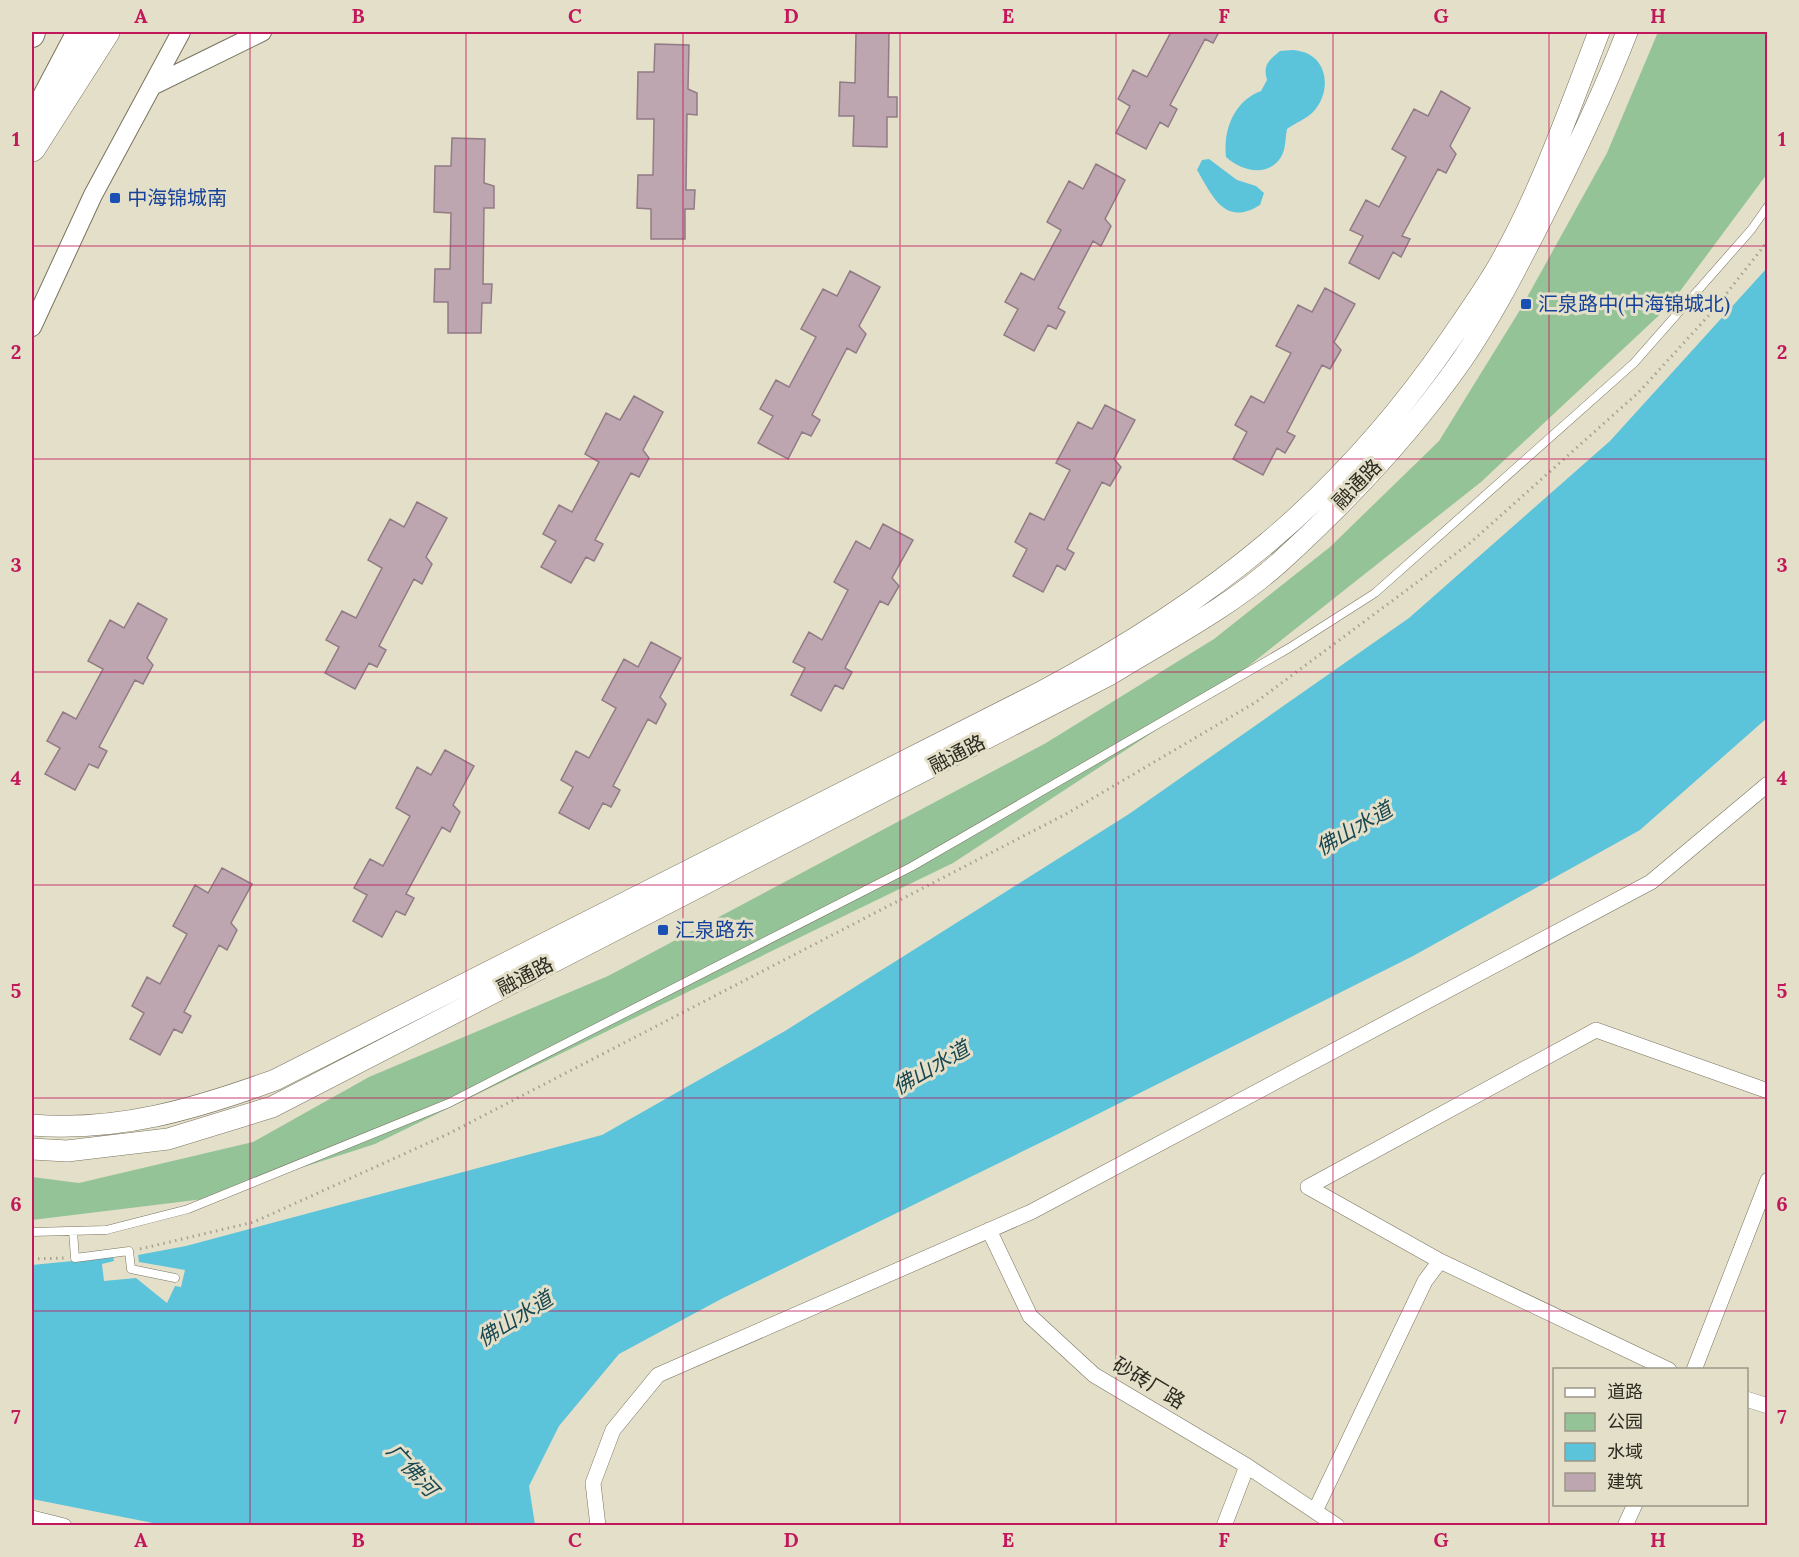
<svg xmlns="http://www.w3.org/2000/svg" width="1799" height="1557" font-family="Lora,'Noto Sans SC',serif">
<rect width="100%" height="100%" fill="#e4dfc8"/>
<path fill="#94c398" d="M1658,32H1767V174L1669,306L1481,482L1222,687L953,863L375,1144L204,1199L32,1220V1177L79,1183L253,1142L369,1077L608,976L1046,743L1214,639L1330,547L1439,441L1520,310L1607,153Z"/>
<path fill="#5bc4db" d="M1280,51C1286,51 1293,49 1299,51C1328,56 1332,91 1314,111C1308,118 1295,123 1287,129C1285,139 1286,149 1281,157C1268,178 1241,171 1226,157C1223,130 1234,101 1261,91L1267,80C1263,65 1268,61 1280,51Z
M1209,159L1237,180L1256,186L1264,193L1260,205C1225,227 1213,197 1197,170L1202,160Z
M1767,268V718L1640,830L1413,956L1052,1137L723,1298L619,1354L559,1426L529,1486L535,1525H163L32,1499V1265L113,1257L114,1261L102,1264L104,1281L136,1278L167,1303L175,1286L181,1287L185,1270L139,1262L138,1255L186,1246L602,1135L785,1031L1129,814L1409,618L1610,441Z"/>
<path fill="#bda6b0" stroke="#917b85" stroke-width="1.5" d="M856,32H889L888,97H897V117H887V147L853,146L854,116H839L840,82L855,83Z
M1171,32H1219L1213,43L1205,39L1170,105L1177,109L1168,127L1160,122L1146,149L1116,133L1130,106L1118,99L1133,70L1147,77Z
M655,44L689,45L688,89L697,93V115L687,114L686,190H695L694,209H685V239H651V209L637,208L638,175H653L654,119H637L638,72H654Z
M1441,91L1470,108L1450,146L1456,154L1446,173L1438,169L1402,236L1410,239L1401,257L1393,252L1379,279L1349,263L1363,236L1350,230L1366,200L1379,207L1406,157L1392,149L1414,109L1428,116Z
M452,138L485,139L484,183L494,186V208H484L483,284H492L491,303H482L481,333H448V302H434L435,269H450L451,213L434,212L435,166H451Z
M1096,164L1125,180L1105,219L1111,226L1101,246L1093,241L1058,308L1065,312L1056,329L1048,325L1034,351L1004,335L1018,309L1005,302L1021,273L1034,280L1061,230L1047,222L1069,181L1083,189Z
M850,271L880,287L859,326L866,334L856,353L847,348L812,415L820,420L811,436L802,432L788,459L758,443L773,416L760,409L776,380L789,387L816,337L801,329L823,289L837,296Z
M1325,288L1355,304L1334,342L1341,350L1330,369L1322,365L1287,432L1295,436L1285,453L1277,448L1263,475L1233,459L1247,432L1235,425L1251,396L1264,403L1291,353L1276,346L1298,305L1312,312Z
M634,396L663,412L643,450L649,458L639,477L631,473L595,540L603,544L594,561L586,557L571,583L541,567L556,541L543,534L559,505L572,512L599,462L585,454L606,413L620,420Z
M1105,405L1135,420L1114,459L1121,467L1110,486L1102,482L1067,549L1074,553L1065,570L1057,565L1043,592L1013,576L1027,549L1015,542L1030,513L1044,520L1070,470L1056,463L1078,422L1092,429Z
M417,502L447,518L426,557L432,564L422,584L414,579L379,646L386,650L377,667L369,663L355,689L325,673L339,647L326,640L342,611L356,618L382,568L368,560L390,519L404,527Z
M883,524L913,540L892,578L899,586L888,605L880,601L845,668L852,672L843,689L835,685L821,711L791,695L805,668L793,662L809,632L822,640L848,590L834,582L856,541L870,549Z
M138,603L167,619L147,658L153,665L143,684L135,680L99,747L107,751L98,768L89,764L75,790L45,774L60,748L47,741L63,712L76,719L103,669L88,661L110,620L124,628Z
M651,642L681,658L660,697L666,704L656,724L648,719L613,786L620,790L611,807L603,803L589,829L559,813L573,787L561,780L576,751L589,758L616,708L602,700L624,659L638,667Z
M445,750L474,766L453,805L460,812L450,832L442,827L406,894L414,898L405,915L396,911L382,937L353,921L367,895L354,888L370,859L383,866L410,816L396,808L417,767L431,775Z
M222,868L252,884L231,923L237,930L227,950L219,945L184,1012L191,1016L182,1033L174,1029L160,1055L130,1039L144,1013L132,1006L147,977L160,984L187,934L173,926L195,885L208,893Z"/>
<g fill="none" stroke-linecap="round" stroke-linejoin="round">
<g stroke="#7a7460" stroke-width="9">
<path id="service" d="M73,1231L75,1258L129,1251L131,1269L175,1278
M32,1232L106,1230L188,1209L449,1103L911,867L1289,648L1375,593L1634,363L1751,230L1768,206"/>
</g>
<g stroke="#7a7460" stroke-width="16">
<path id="minor" d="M1308,1187L1596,1030L1768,1091
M1308,1187L1440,1261L1669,1370
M989,1230L1030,1316L1094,1375L1247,1466L1337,1526
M1694,1370L1768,1180
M1746,1399L1768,1406
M1315,1511L1425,1281L1440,1261
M32,1518L64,1526
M598,1526L593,1483L613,1430L658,1375L1031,1212L1651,882L1768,784
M1224,1526L1247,1466
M1625,1526L1635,1504"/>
</g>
<g stroke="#7a7460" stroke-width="20">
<path id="tertiary" d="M152,86L262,32
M32,327L93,195L181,32"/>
</g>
<g stroke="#7a7460" stroke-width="22">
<path id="secondary" d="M32,1125C118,1132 195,1109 275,1080L1041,692C1211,602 1339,501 1449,341C1466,316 1484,291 1499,265C1541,191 1569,110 1599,32
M32,1149L67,1151L168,1139L272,1107L1109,675C1166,640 1230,607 1280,562C1346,502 1411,433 1462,360C1492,316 1516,269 1540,222C1572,159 1602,97 1627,32"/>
</g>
<g stroke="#7a7460" stroke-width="26">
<path id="trunk" d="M32,35L33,32
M32,121L79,32"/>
</g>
<g stroke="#7a7460" stroke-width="28">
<path id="motorway" d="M32,148L106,32"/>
</g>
<path stroke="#a7a391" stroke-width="3" stroke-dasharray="1.5 4.5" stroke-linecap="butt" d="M140,1249L254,1222L448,1134L1066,814L1256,702L1470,543L1638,393L1711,313L1768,241
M32,1259L64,1258"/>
<use href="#service" stroke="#fff" stroke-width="8"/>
<use href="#minor" stroke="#fff" stroke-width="15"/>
<use href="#tertiary" stroke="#fff" stroke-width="18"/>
<use href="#secondary" stroke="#fff" stroke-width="21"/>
<use href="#trunk" stroke="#fff" stroke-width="24"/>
<use href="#motorway" stroke="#fff" stroke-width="27"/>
</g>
<path fill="none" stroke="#c2185b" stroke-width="1.5" stroke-opacity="0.55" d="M250,32V1526M466,32V1526M683,32V1526M900,32V1526M1116,32V1526M1333,32V1526M1549,32V1526M32,246H1768M32,459H1768M32,672H1768M32,885H1768M32,1098H1768M32,1311H1768"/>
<g fill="#1a4fb4" stroke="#e4dfc8" stroke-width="2">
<rect x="109" y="192" width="12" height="12" rx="3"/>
<rect x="1520" y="298" width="12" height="12" rx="3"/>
<rect x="657" y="924" width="12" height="12" rx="3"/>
</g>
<g text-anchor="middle" stroke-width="6" stroke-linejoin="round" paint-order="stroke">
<g font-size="20" fill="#164399" stroke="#e4dfc8" text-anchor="start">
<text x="127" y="205">中海锦城南</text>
<text x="1538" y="311">汇泉路中(中海锦城北)</text>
<text x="675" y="937">汇泉路东</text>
</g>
<g font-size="20" fill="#2d2b22" stroke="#e4dfc8">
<text transform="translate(1357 484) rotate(-46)" y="7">融通路</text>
<text transform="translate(957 754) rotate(-27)" y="7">融通路</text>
<text transform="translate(525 976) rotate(-27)" y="7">融通路</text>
<text transform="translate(1149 1383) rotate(31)" y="7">砂砖厂路</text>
</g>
<g font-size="21" font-style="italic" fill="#184751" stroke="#e4dfc8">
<text transform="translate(1354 829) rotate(-30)" y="7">佛山水道</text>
<text transform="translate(931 1068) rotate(-30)" y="7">佛山水道</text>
<text transform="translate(515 1319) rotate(-32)" y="7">佛山水道</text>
<text transform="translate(412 1470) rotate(47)" y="7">广佛河</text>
</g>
</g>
<rect width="1799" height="1557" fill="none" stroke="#e4dfc8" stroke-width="66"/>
<rect x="1553" y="1368" width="195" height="138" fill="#e4dfc8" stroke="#9b9786" stroke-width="1.5"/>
<rect x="1565" y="1388" width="30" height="9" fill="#ffffff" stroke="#9b9786" stroke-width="1.5"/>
<text x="1607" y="1398" font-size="18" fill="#2d2b22">道路</text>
<rect x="1565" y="1413" width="30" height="18" fill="#94c398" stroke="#9b9786" stroke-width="1.5"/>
<text x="1607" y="1428" font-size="18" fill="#2d2b22">公园</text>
<rect x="1565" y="1443" width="30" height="18" fill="#5bc4db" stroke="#9b9786" stroke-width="1.5"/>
<text x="1607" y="1458" font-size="18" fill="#2d2b22">水域</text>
<rect x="1565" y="1473" width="30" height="18" fill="#bda6b0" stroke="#9b9786" stroke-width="1.5"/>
<text x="1607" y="1488" font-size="18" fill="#2d2b22">建筑</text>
<rect x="33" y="33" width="1733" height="1491" fill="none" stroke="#c2185b" stroke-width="2"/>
<g font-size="20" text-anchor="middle" font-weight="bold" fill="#c2185b">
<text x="141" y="23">A</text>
<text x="358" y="23">B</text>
<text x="575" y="23">C</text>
<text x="791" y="23">D</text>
<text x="1008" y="23">E</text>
<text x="1224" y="23">F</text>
<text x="1441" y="23">G</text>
<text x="1658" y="23">H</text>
<text x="16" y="146">1</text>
<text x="1782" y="146">1</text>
<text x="16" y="359">2</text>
<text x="1782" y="359">2</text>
<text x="16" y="572">3</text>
<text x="1782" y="572">3</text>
<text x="16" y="785">4</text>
<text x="1782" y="785">4</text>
<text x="16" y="998">5</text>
<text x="1782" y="998">5</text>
<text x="16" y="1211">6</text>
<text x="1782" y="1211">6</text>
<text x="16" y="1424">7</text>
<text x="1782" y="1424">7</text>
<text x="141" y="1547">A</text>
<text x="358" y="1547">B</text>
<text x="575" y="1547">C</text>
<text x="791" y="1547">D</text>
<text x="1008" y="1547">E</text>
<text x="1224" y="1547">F</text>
<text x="1441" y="1547">G</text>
<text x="1658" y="1547">H</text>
</g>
</svg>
